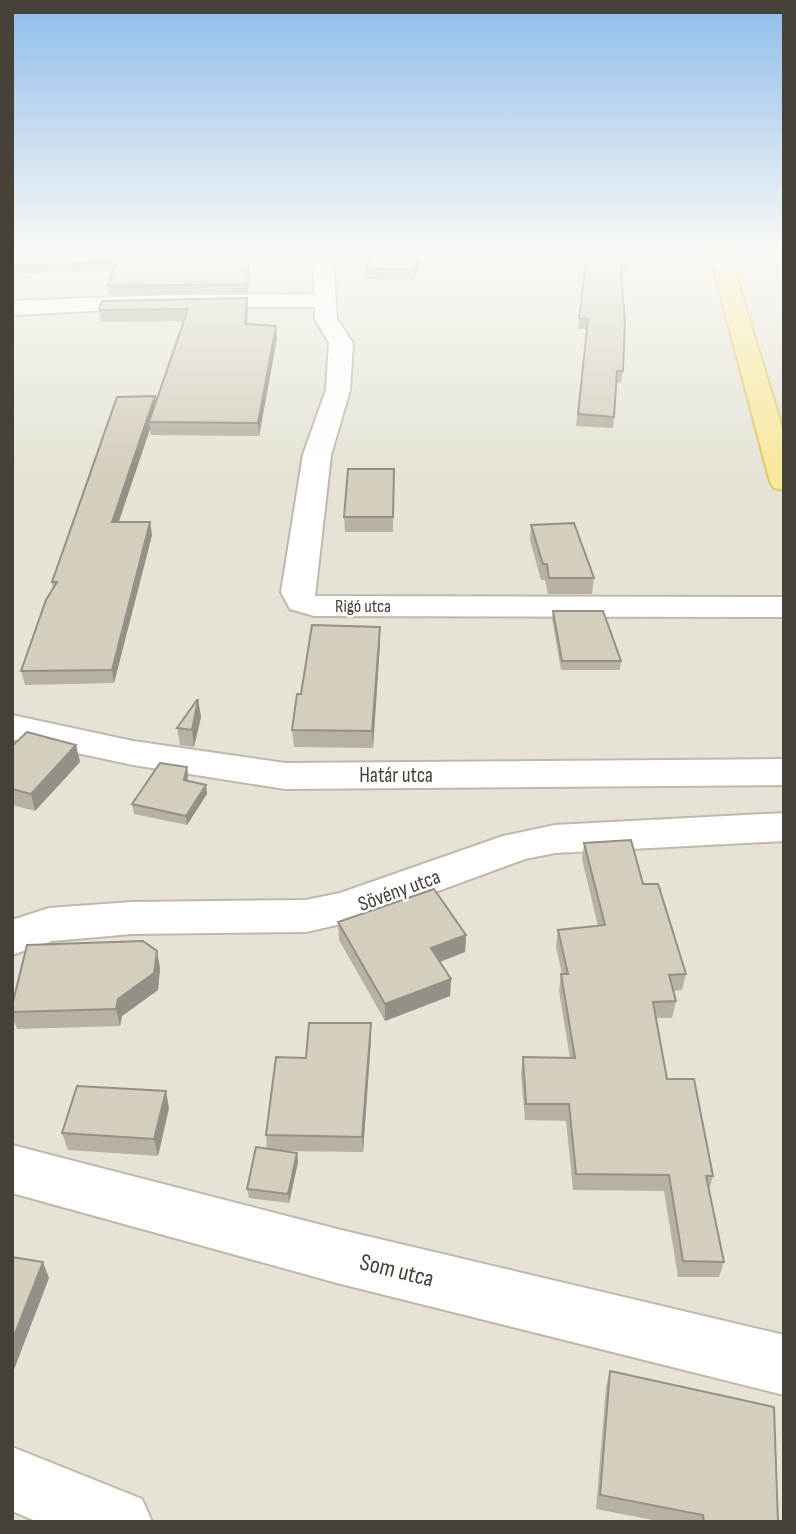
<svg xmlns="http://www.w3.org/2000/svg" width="796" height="1534" font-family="'Sofia Sans Condensed',sans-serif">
<rect width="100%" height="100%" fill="#f3f1e8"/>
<path fill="#e6e3d6" d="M12,255H784V1522H12Z"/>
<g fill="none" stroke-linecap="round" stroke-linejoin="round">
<g stroke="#beb9ab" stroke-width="4">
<path id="minor" d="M313,255H333L337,319L353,343L350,390L331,455L315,596L784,597V617L314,616L290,609L281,592L303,455L326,390L329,343L315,319V307H168L12,315V301L168,295L314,294Z
M12,715L133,741L285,763L784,759V785L285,789L133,765L12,739Z
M784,813V841L555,853L525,859L359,920L306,932L132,934L52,941L12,955V920L49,908L132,902L306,900L340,893L503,836L555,825Z
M12,1145L337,1229L784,1335V1395L337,1283L12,1193Z
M12,1447L142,1499L152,1522H38L12,1511Z"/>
</g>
<g stroke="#dcc76c" stroke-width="4">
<path id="major" d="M710,255H730L784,434V490L774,488L770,482Z"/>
</g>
<use href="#minor" fill="#fff" fill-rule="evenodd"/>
<use href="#major" fill="#f8e89c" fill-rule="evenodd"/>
</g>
<path fill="#b6b1a3" d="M12,255H250L248,292L109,295L108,286L113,270L12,274Z
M372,255H422L414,280L367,279L366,268Z
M587,255L630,261L628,271H621L623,371L621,383L617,382L613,428L576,426L587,329H578Z
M102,301L248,310L247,324L277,338L259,436L151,435L150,429L119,522L152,535L114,683L25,685L21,671L53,588L52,582L155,396L156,402L184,321L101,322L99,310Z
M394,469L393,532H345L344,517Z
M531,525L594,578L592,594H548L545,580H541L530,540Z
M553,611L621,661L620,670H561L552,619Z
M380,643L373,748L294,747L292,730L301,694Z
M198,700L201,717L194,747L180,745L177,728Z
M76,745L80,762L35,811L12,805V746Z
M187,767L188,776L187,781L206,785L207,794L187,825L134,814L132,804Z
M584,843L643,884L686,974L682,990L673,991L676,1001L672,1018H656L667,1079L713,1176L709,1190L724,1262L719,1277H678L664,1191L573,1190L566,1121L525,1120L521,1074L523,1057L570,1058L559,991L561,974H562L556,947L558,930L598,926L582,859Z
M338,922L466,935L465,952L440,962L451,979L450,996L385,1021L339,940Z
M160,968L158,990L122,1016L120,1026L17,1029L12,1016V1012Z
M371,1039L363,1152L285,1151L297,1153L298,1162L289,1203L249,1198L247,1189L267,1149L266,1135Z
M169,1108L158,1156L68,1150L62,1133Z
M610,1371L778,1522H663L596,1509L606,1387Z"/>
<path fill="#949085" d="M249,255L250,257L248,292V284Z
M419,255H422L414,280L415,270Z
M247,298L248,310L246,336L245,324Z
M276,326L277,338L259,436L258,423Z
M155,396L157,408L149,422L150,429L114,535L112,522Z
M150,522L152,535L114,683L112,670Z
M380,627V643L373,748L372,731Z
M198,700L201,717L194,747L192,730Z
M76,745L80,762L35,811L31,794Z
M187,767L188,776L185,789L184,780Z
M206,785L207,794L187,825L186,816Z
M466,935L465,952L431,965V948Z
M157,951L160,968L158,990L122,1016L120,1026L116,1009L118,999Z
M451,979L450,996L385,1021V1004Z
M371,1023V1039L363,1152L362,1137Z
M166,1091L169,1108L158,1156L154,1139Z
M297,1153L298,1162L289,1203L288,1194Z
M43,1262L49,1278L12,1375V1341Z"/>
<path fill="#d4cebe" stroke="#949085" stroke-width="2" d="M12,255H249L248,284L108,286L116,262L12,265Z
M372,255H419L415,270L366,268Z
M587,255H629L630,261H620L625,321L623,371H617L614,417L578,414L588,319L579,318Z
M247,298L245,324L276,326L258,423L149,422L188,309L99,310L102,301Z
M155,396L112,522H150L112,670L21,671L46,600L57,582H52L117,397Z
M348,469H394L393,517H344Z
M574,523L594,578H549L547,564H543L531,525Z
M553,611H603L621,661H562Z
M312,625L380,627L372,731L292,730L297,694H301Z
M197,700H198L192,730L177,728Z
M27,732L76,745L31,794L12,789V746Z
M160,763L187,767L184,780L206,785L186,816L132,804Z
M631,840L643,884H658L686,974L669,975L676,1001L653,1002L667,1079H694L713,1176H706L724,1262L683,1261L669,1175L576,1174L569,1104H526L523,1057L575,1058L561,974H568L558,930L605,925L584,843Z
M434,889L466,935L431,948L451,979L385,1004L338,922Z
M143,941L157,951L154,973L118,999L116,1009L12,1012V1006L27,945Z
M309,1023H371L362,1137L266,1135L276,1057L306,1058Z
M77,1086L166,1091L154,1139L62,1133Z
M256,1147L297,1153L288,1194L247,1189Z
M12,1257L43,1262L12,1341Z
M610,1371L774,1407L778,1522H704L703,1515L600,1495Z"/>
<linearGradient id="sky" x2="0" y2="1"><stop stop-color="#8ebcea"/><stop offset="0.54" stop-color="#faf9f5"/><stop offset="1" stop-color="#faf9f5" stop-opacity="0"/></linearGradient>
<rect width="796" height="469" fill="url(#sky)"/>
<g text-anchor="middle" stroke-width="5" stroke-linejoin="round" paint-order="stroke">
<g font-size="18" fill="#464237" stroke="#fff">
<text x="363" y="612">Rigó utca</text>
</g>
<g font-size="21" fill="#464237" stroke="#fff">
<text x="396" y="782">Határ utca</text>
<text transform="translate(399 890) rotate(-20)" y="7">Sövény utca</text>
</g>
<g font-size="24" fill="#464237" stroke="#fff">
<text transform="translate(397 1270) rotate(14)" y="8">Som utca</text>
</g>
</g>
<rect width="796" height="1534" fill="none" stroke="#464237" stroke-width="28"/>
</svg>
